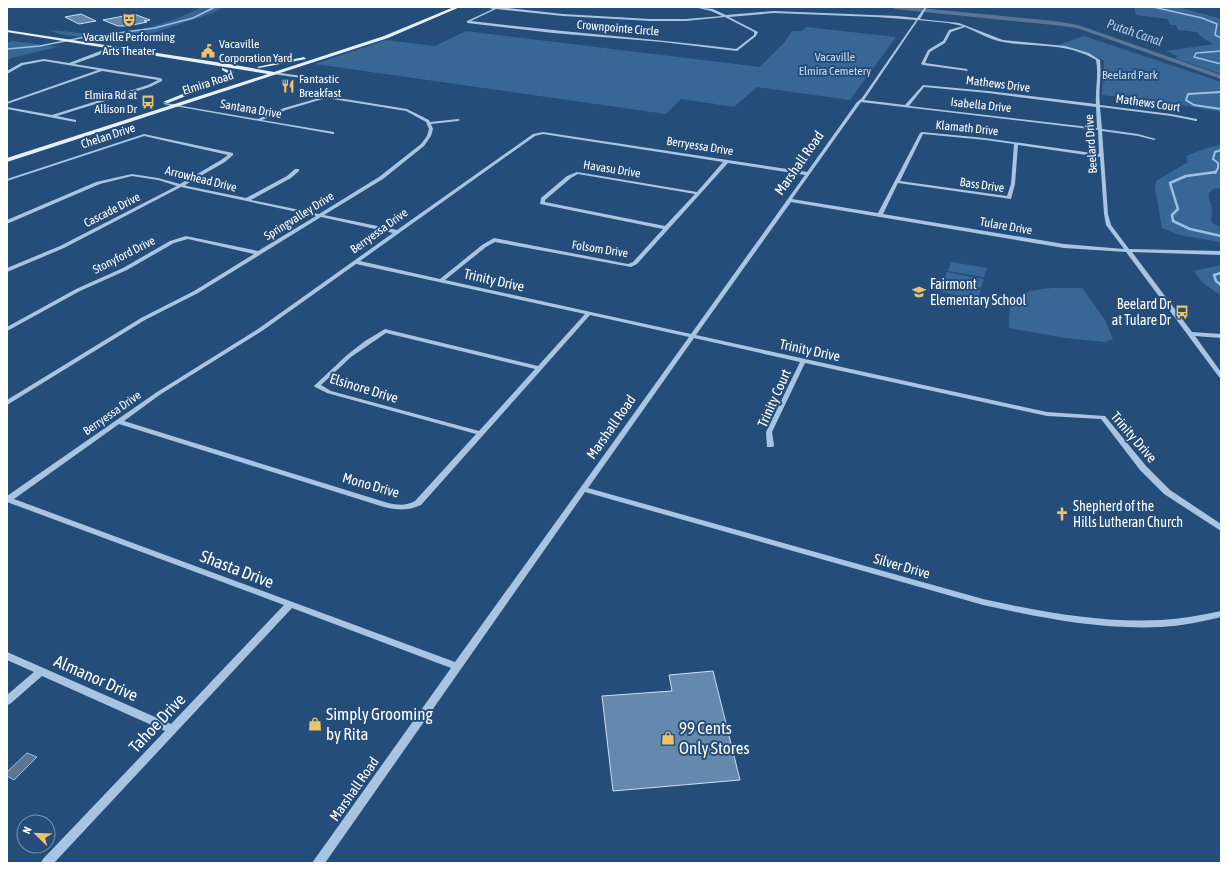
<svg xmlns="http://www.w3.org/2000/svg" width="1228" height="870" font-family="'Asap Condensed',sans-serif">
<rect width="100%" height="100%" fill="#254d79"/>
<path fill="#386796" d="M201,7H224L210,14L153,33L104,41L60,34L49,30C67,31 87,35 104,34C135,33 175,22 201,7Z
M1134,7H1178L1221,19V74L1175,58L1178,56L1166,51L1214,44L1200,36L1197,32L1178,30L1176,25H1170L1168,19L1136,15Z
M806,27L896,37L850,100L757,87L734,107L681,99L666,114L315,64L386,40L435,46L466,31L760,67L784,43L792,31H802Z
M1084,36L1221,82V112L1188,106L1102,95L1104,61L1090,53L1058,45Z
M12,41L58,47L11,58L7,61V43Z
M1221,145V188L1213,189L1209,193C1208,200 1212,203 1212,210C1213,215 1210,218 1212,223L1221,227V244L1219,242L1180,235L1162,228L1155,188L1156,181L1188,162L1186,156L1210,147Z
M951,262L987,268L984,277L948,271Z
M1221,265V296L1202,282L1194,271Z
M947,272L984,279L981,288L944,281Z
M944,283L981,290L978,299L941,292Z
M1082,288L1105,320L1113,339L1105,342L1065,338L1009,328C1009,322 1008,311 1011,306C1024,283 1060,289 1082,288Z"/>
<path fill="#597697" stroke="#9bc0e4" d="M27,753L37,757L14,780L7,776V772Z"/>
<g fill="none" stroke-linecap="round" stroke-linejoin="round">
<path stroke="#9bc0e4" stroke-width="1.5" d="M1153,7L1202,18L1217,24L1215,35L1221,38
M7,49L40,46L80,38L155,28L193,18L215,7
M1221,51L1196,53L1194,57L1221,64"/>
<path stroke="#9bc0e4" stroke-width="2" d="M1221,92L1188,94L1186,100L1194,105L1221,109
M1215,173L1218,168V163L1213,159L1215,152L1221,150"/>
<path stroke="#9bc0e4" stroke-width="2.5" d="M1216,172L1186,176L1170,183L1178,209L1172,215L1173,221L1190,229L1221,236
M1221,273L1214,275L1216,281L1221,285"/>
<path fill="#597697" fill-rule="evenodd" d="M892,7H910L1054,21L1078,25L1221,75V79L1077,28L1054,25L895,9Z"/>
</g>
<path fill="#6589ae" stroke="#c9def3" d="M81,14L96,21L79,24L65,17Z
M134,14L150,20L144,21L147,22L128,26H118L103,20Z
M713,671L740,780L613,791L602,696L672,691L669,675Z"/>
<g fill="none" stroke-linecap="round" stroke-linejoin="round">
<path fill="#a7c5e3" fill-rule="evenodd" d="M485,7H499L563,14L650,19H686L722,16L711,11L694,7L713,9L726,15L774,11L898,16L917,18L925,7H927L920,19L959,23L1003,40L1065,46L1089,53L1100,60C1102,75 1098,90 1100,105L1171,114L1197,119V121H1196L1171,116L1100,107L1102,129L1138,134L1156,139L1154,140L1138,136L1102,131L1108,214L1111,225L1129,249L1221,251V255L1132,252L1192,332L1221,334V338L1195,336L1221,372V378L1219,377L1126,252L1064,248L791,202L696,335L1047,412L1105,416L1146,466L1170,490L1221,524V531L1164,494L1140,470L1101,419L1047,416L805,363L772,432L774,445L773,447H767L766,432L800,362L694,338L588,488L983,599C1042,612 1101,623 1161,620C1181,619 1201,615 1221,611V617C1201,622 1181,626 1161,627C1101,630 1042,618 983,605L585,492L325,863H312L451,668L292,608L54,863H41L43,859L165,731L42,676L10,704L7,705V695L34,672L7,660V652L171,724L284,605L7,502V496L157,392L258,329L393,233L321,217L198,293L145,320L7,405V400L141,318L194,291L254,254L188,239L174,243L127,270L80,291L9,330L7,331V327L76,289L123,268L170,241L186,236L258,251L316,216L181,187L64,248L7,272V268L60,246L177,186L158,180L132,176L100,184L9,223H7V220L96,182L132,174L158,178L180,184L221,160L228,155L144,136L7,181V179L144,134L233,153V155L225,162L185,185L187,186L246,198L287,176L295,169H299V171L291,178L251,200L319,214L379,177L421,144L427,136L429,129L426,122L406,111L326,98L286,110L262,120L334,132V134H333L163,104L165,103L258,119L284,108L326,96L407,109L429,120L430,122L458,119L460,120L458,121L431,124L433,129L431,136L424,146L383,179L324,215L397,230L533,134L543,132L807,172L857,102L862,98L916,20L876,17L774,13L729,17L758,32L756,36L737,51L662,42L553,33L467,23V21L493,9ZM496,9L563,16L650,21H686L725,17L754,32V35L736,49C648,38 560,32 471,21ZM918,20L948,23L963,26L949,30L943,41L928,50L921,64L923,65L968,71L967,69L925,63L930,52L945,43L951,32L965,27C978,32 990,40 1003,42C1036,48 1066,42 1096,60C1099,75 1095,90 1096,104L988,91L923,85L905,105L864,100ZM924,87L988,93L1096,107L1097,128L909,106ZM861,102L1098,130L1099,154L985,138L922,132L920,133L878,213L792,199ZM543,134L723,162L697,192L577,172L567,176L541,198L540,204L663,229L633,262L628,264L494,238L482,245L440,279L360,261L535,136ZM923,134L985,140L1014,144L1011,184L1007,196L900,181ZM1018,145L1100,157L1104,214L1106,225L1124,249L1064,244L883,214L898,183L1011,199L1015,184ZM728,163L805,175L691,334L445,280L486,247L495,242L631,267L637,264ZM578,174L695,194L665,226L545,202V200L571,178ZM356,264L585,314L538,366L385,329L365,341L347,355L315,385L314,386L315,387L327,393L476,434L415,501C406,506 398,505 388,503L124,421L161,394L262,331ZM590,315L689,337L455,662L14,499L119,424L384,507C397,510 408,511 421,505ZM386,333L535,369L479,431L331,391L321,385L351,357Z
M103,50L104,52L99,55L74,64L160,78L162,79V81L150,87L57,116L76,120V122H75L7,109V107L52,115L148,85L158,80L102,71L7,104V102L98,70L44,61L23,65L7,74V71L21,63L44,59L69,63Z
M274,72L336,81L338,82L336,83L273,74Z"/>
<path fill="#e6f0fc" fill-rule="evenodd" d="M454,7H460L388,38L7,162V158L268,74L7,32V30L229,64L274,72L384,36Z
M304,57L306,59L259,68L257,67Z
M222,68L234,72V77L168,103L163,102L229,75V74L222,70Z"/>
</g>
<defs>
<g id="theatre-bare" transform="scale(1.08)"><path d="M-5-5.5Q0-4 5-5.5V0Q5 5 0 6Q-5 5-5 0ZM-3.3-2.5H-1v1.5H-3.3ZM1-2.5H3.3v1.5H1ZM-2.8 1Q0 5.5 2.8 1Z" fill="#edc26b" stroke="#254d79" stroke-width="2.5" paint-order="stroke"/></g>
<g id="civic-bare" transform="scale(1.08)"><path d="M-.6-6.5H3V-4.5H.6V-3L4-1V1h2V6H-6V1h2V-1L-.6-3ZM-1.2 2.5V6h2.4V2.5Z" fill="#edc26b" stroke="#254d79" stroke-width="2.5" paint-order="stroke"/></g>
<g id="restaurant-bare" transform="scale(1.08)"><path d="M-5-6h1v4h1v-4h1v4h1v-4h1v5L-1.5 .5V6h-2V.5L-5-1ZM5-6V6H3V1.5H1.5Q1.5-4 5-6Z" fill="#edc26b" stroke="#254d79" stroke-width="2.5" paint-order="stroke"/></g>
<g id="bus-bare" transform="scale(1.08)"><path d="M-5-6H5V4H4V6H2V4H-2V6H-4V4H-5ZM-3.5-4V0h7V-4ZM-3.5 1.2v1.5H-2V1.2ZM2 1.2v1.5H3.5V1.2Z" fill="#edc26b" stroke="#254d79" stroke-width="2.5" paint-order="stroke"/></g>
<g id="school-bare" transform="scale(1.08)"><path d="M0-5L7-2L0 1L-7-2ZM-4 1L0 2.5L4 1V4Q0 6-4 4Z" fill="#edc26b" stroke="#254d79" stroke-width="2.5" paint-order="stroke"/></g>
<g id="church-bare" transform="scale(1.08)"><path d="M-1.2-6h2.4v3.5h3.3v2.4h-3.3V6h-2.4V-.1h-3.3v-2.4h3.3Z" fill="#edc26b" stroke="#254d79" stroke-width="2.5" paint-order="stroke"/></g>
<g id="shop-bare" transform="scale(1.08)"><path d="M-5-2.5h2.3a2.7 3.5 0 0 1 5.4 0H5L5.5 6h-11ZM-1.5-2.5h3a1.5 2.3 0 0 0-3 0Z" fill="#edc26b" stroke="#254d79" stroke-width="2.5" paint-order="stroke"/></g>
</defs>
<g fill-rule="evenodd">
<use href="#theatre-bare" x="129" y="20"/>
<use href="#civic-bare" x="208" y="51"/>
<use href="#restaurant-bare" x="288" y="86"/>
<use href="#bus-bare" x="148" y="102"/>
<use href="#school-bare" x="919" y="292"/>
<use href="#bus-bare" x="1182" y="312"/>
<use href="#church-bare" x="1062" y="514"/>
<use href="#shop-bare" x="315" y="724"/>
<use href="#shop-bare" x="668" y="738"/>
</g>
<g text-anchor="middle" stroke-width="4" stroke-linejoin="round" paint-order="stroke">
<g font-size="12" fill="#fff" stroke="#254d79">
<text transform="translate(618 28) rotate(5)" y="4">Crownpointe Circle</text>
<text transform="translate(208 83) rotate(-18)" y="4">Elmira Road</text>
<text transform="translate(998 84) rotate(7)" y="4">Mathews Drive</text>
<text transform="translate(1148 103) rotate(8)" y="4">Mathews Court</text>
<text transform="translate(981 105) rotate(6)" y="4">Isabella Drive</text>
<text transform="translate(251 109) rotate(10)" y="4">Santana Drive</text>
<text transform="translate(967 128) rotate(6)" y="4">Klamath Drive</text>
<text transform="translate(108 136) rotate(-18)" y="4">Chelan Drive</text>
<text transform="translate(1091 144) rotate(-94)" y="4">Beelard Drive</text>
<text transform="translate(700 146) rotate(9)" y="4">Berryessa Drive</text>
<text transform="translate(612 169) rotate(9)" y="4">Havasu Drive</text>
<text transform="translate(201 179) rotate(14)" y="4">Arrowhead Drive</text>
<text transform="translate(982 185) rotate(8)" y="4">Bass Drive</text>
<text transform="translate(112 210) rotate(-27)" y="4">Cascade Drive</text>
<text transform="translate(299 216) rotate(-32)" y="4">Springvalley Drive</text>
<text transform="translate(1006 226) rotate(10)" y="4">Tulare Drive</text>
<text transform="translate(379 231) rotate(-36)" y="4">Berryessa Drive</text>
<text transform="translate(600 249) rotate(9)" y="4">Folsom Drive</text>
<text transform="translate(124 255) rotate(-27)" y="4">Stonyford Drive</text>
<text transform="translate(112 413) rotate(-35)" y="4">Berryessa Drive</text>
</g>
<g font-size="12" fill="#fff" stroke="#254d79" text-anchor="start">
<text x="129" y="41" text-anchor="middle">Vacaville Performing<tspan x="129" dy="14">Arts Theater</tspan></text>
<text x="219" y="48">Vacaville<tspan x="219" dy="14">Corporation Yard</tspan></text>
<text x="299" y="83">Fantastic<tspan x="299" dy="14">Breakfast</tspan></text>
<text x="137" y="99" text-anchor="end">Elmira Rd at<tspan x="137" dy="14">Allison Dr</tspan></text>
</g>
<g font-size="12" fill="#c9def3" stroke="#254d79">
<text x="835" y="61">Vacaville<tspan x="835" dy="14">Elmira Cemetery</tspan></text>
<text x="1130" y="79">Beelard Park</text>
</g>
<g font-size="13" font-style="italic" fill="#b2ceeb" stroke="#254d79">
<text transform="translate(1135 32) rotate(19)" y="5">Putah Canal</text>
</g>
<g font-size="14" fill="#fff" stroke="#254d79">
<text transform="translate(799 163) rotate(-55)" y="5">Marshall Road</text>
<text transform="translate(494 280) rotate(13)" y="5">Trinity Drive</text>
<text transform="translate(810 350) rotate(12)" y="5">Trinity Drive</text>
<text transform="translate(364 388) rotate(17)" y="5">Elsinore Drive</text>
<text transform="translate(774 398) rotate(-66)" y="5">Trinity Court</text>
<text transform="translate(611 427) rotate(-55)" y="5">Marshall Road</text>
<text transform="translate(1134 437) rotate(49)" y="5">Trinity Drive</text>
<text transform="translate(371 485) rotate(16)" y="5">Mono Drive</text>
<text transform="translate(902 566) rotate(16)" y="5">Silver Drive</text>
<text transform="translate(354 789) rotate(-55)" y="5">Marshall Road</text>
</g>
<g font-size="14" fill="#fff" stroke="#254d79" text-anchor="start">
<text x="930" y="289">Fairmont<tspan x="930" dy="16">Elementary School</tspan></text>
<text x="1171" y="309" text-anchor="end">Beelard Dr<tspan x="1171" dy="16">at Tulare Dr</tspan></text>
<text x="1073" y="511">Shepherd of the<tspan x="1073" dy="16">Hills Lutheran Church</tspan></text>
</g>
<g font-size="17" fill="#fff" stroke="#254d79">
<text transform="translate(237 569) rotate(21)" y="6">Shasta Drive</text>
<text transform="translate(96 678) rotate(24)" y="6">Almanor Drive</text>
<text transform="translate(157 723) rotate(-47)" y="6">Tahoe Drive</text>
</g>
<g font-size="17" fill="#fff" stroke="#254d79" text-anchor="start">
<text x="326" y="720">Simply Grooming<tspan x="326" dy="20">by Rita</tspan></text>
<text x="679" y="734">99 Cents<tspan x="679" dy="20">Only Stores</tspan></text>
</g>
</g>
<rect width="1228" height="870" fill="none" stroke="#ffffff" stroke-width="16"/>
<g transform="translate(36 834) rotate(293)"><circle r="19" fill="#254d79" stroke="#7c94af"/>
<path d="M0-3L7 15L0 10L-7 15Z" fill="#edc26b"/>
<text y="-6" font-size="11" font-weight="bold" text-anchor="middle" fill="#ffffff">N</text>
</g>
</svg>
